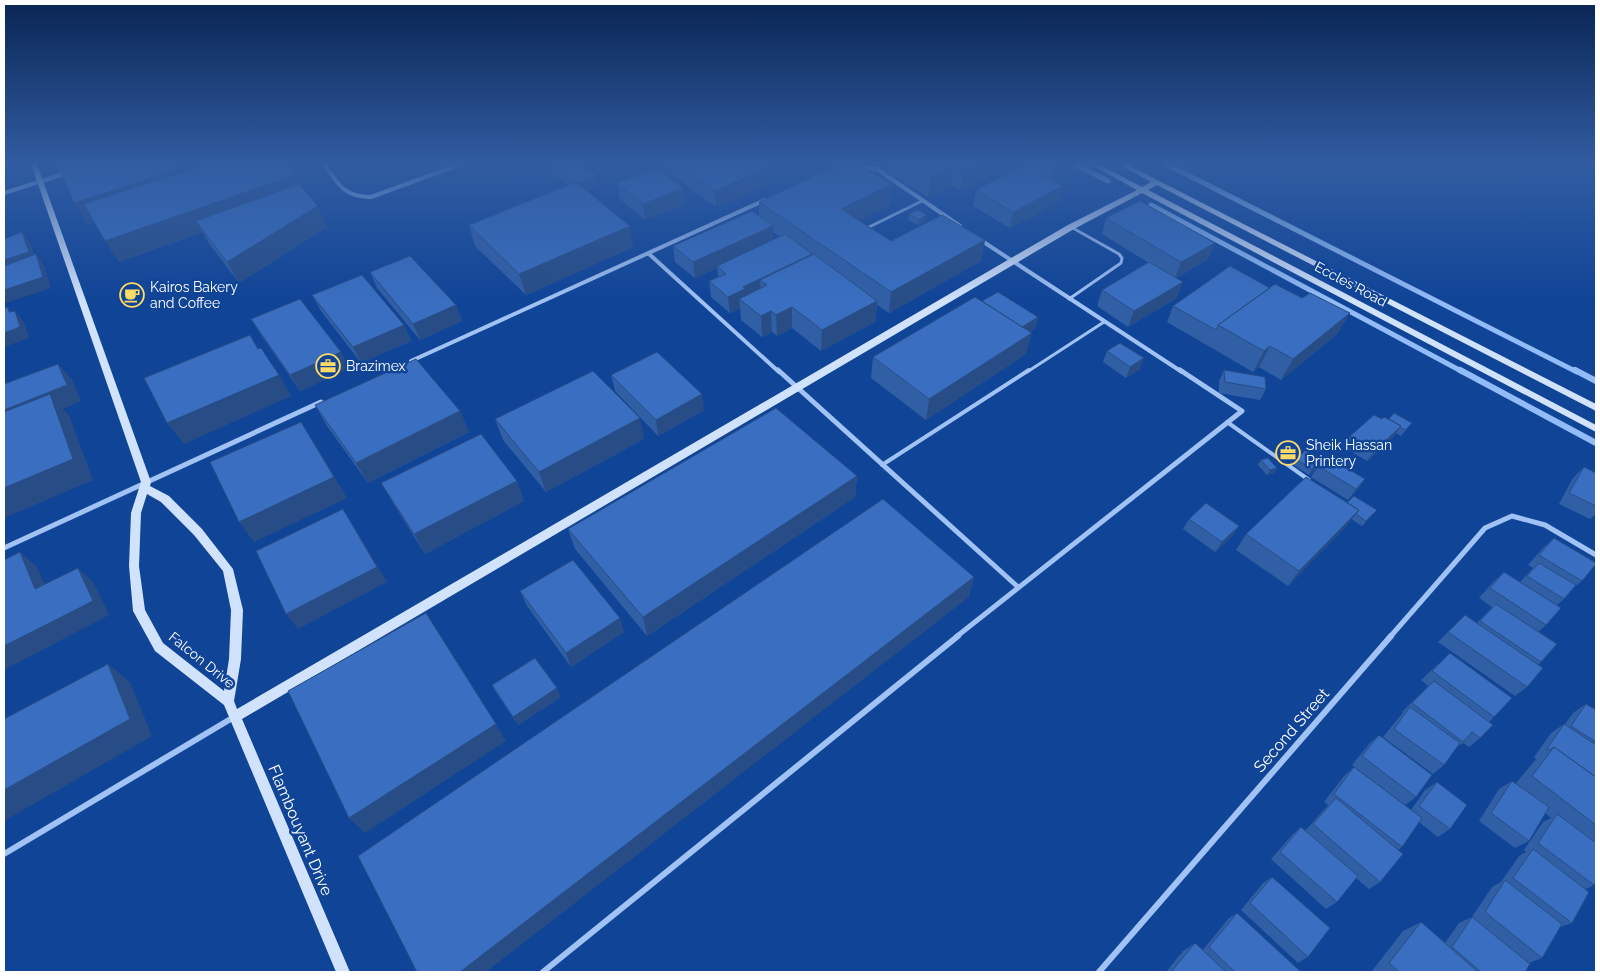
<svg xmlns="http://www.w3.org/2000/svg" width="1600" height="976" font-family="Raleway,sans-serif">
<rect width="100%" height="100%" fill="#104497"/>
<g fill="none" stroke-linecap="round" stroke-linejoin="round">
<path stroke="#92bcf7" stroke-width="5" d="M1075,164L1108,181
M1166,164L1577,372
M1151,205L1463,372"/>
<path stroke="#92bcf7" stroke-width="6" d="M1460,370L1596,443
M1575,370L1596,381"/>
<path stroke="#a1c2f4" stroke-width="3" d="M865,229L922,201
M1069,299L1121,263L1122,258L1119,254L1071,227
M1027,372L1104,322"/>
<path stroke="#a1c2f4" stroke-width="4" d="M1227,422L1309,480
M882,465L1029,370"/>
<path stroke="#a1c2f4" stroke-width="4" d="M324,164C338,184 344,197 371,197L461,164
M854,166L877,169L960,226
M4,193L67,173
M979,239L1182,372
M648,253L779,372
M411,361L765,200"/>
<path stroke="#a1c2f4" stroke-width="5" d="M778,370L1018,587
M4,548L321,402
M956,637L1242,411L1180,370
M1390,637L1485,528L1512,516L1545,525L1596,555"/>
<path stroke="#a1c2f4" stroke-width="6" d="M4,854L234,717
M543,972L958,636
M1099,972L1391,636"/>
<path fill="#d1e2fd" fill-rule="evenodd" d="M31,164H37L151,482L150,486L169,496L202,529L233,569L243,610L241,659L234,701L237,709L1068,225L1137,190L1090,164H1098L1142,187L1151,182L1118,164H1126L1596,404V411L1157,185L1148,190L1596,425V432L1142,193L1074,229L242,719L350,972H336L224,705L155,651L133,611L129,566L131,513L141,482ZM147,494L161,502L194,535L223,571L231,610L229,659L224,691L163,643L145,610L139,566L141,513Z"/>
</g>
<path fill="#315fa5" fill-rule="evenodd" d="M550,164H582L599,186L587,192L633,247L526,295L475,246L469,225L568,185L552,173Z
M666,164H797L765,178L766,185L716,207L667,171Z
M888,164H1014L960,191L952,186L928,197L887,172Z
M1023,164L1056,182L1059,202L1010,228L973,206L976,190L1022,167Z
M178,174L299,185L327,227L239,283L208,242L203,232L119,262L94,222L88,224L74,203Z
M617,183L683,188L685,204L645,220L620,199Z
M759,202L890,205L859,220L891,241L985,240L981,261L889,313L877,305L875,322L821,351L792,328L777,336L772,332L762,337L741,320L740,308L730,313L711,297L709,281L718,278L717,268L695,278L675,262L673,246L759,216ZM773,232L780,237L773,240Z
M909,214L927,221L918,225L908,220Z
M1106,218L1215,243L1208,259L1176,278L1177,298L1128,327L1097,306L1102,290L1149,263L1102,234Z
M370,272L456,305L462,321L420,340L377,288Z
M1270,287L1350,313L1337,334L1281,380L1259,367L1253,372L1167,322L1173,306Z
M312,295L404,325L411,341L361,363L321,311Z
M982,301L1038,317L1035,328L1029,332L1026,354L926,420L871,378L873,357Z
M251,319L350,368L300,391L261,335Z
M1107,351L1140,369L1126,378L1103,362Z
M1224,370L1266,389L1260,400L1219,393V381Z
M611,375L704,410L658,436L615,391Z
M315,405L460,411L469,432L368,483L327,426Z
M495,419L644,439L546,492L503,440Z
M1382,419H1389L1412,423L1401,436L1396,433L1393,437L1367,461L1343,447L1350,436Z
M1296,459L1319,465L1309,475L1292,464Z
M1261,460L1277,468L1274,473L1267,475L1258,465Z
M1318,466L1365,479L1357,490L1348,500L1311,477Z
M1584,467L1596,473V514L1590,519L1559,504L1573,478Z
M857,476L855,497L647,636L575,549L568,529Z
M517,481L524,501L425,554L393,503L381,483Z
M1347,503L1377,510L1362,526L1351,519L1347,525L1288,586L1236,550L1246,534Z
M1189,519L1239,526L1232,536L1215,552L1183,529Z
M1554,538L1582,581L1573,588L1564,599L1557,605L1546,625L1538,632L1541,662L1538,665L1527,687L1515,696L1438,642L1465,615L1477,623L1492,607L1479,598L1493,582L1504,572L1520,582L1533,568L1528,565L1543,548Z
M520,591L624,632L571,667L527,606Z
M1450,653L1494,717L1489,722L1480,738L1469,747L1463,743L1458,746L1444,765L1433,774L1383,737L1400,716L1403,713L1402,712L1428,686L1421,680Z
M492,685L561,697L518,725L497,694Z
M1586,704L1596,710V882L1594,885L1586,889L1572,923L1560,927L1542,958L1529,963L1525,972H1373L1372,971L1403,931L1421,922L1445,943L1459,923L1472,917L1492,887L1501,882L1519,856L1526,852L1524,850L1543,822L1551,818L1545,813L1529,841L1515,848L1479,821L1499,789L1512,781L1515,784L1536,759L1534,757L1551,733L1564,724H1565L1573,713Z
M1379,735L1416,797L1405,805L1352,765L1369,744Z
M1354,767L1411,810L1425,790L1437,782L1450,829L1438,837L1419,822L1402,847L1398,850L1380,882L1369,889L1356,878L1337,902L1326,909L1271,859L1292,835L1301,827L1305,831L1328,805L1324,802L1344,776Z
M1272,877L1308,957L1298,963L1241,910L1263,883Z
M1237,913L1299,972H1166L1183,951L1195,943L1203,950L1228,919Z"/>
<path fill="#284d86" d="M763,164H797L765,178L766,185L716,207L715,191L763,170Z
M976,164H1014L960,191L963,170Z
M955,166L952,186L928,197L931,177Z
M176,170L188,190L88,224L74,203Z
M1058,171L1055,186L1046,177Z
M295,175L305,196L196,221L203,232L119,262L105,241Z
M597,176L599,186L580,195L577,184Z
M892,184L890,205L840,230L841,209Z
M1063,186L1059,202L1010,228L1013,212Z
M683,188L685,204L645,220L643,204Z
M318,206L327,227L239,283L227,262Z
M927,215V221L918,225L919,220Z
M630,226L633,247L526,295L519,274Z
M773,226V242L717,266V268L695,278L693,262Z
M22,232L30,243L37,262L4,266V259Z
M985,240L981,261L889,313L891,292Z
M1215,243L1208,259L1175,278L1181,262Z
M36,254L44,265L51,288L6,303L4,300V290Z
M812,254V270L767,285L760,280L761,295L739,299L740,308L730,313L728,297L743,287Z
M1183,282L1177,298L1128,327L1134,311Z
M877,301L875,322L821,351L822,330Z
M456,305L462,321L420,340L413,324Z
M8,307L17,318L15,311L24,322L29,338L4,347V333L9,312Z
M792,307V328L777,336L776,315Z
M771,311L772,332L762,337L761,316Z
M1350,313L1337,334L1281,380L1293,359Z
M1038,317L1035,328L1012,343L1015,332Z
M404,325L411,341L361,363L353,347Z
M1032,333L1026,354L926,420L929,399Z
M1270,346L1259,367L1253,372L1264,351Z
M341,352L350,368L300,391L290,375Z
M1144,358L1140,369L1126,378L1130,367Z
M58,364L72,380L81,401L63,409L69,415L93,480L4,518V410Z
M279,375L291,396L184,444L167,423Z
M702,394L704,410L658,436L656,420Z
M460,411L469,432L368,483L356,463Z
M640,418L644,439L546,492L539,472Z
M1401,426L1393,437L1367,461L1375,451Z
M314,442L347,498L254,542L239,522Z
M1322,460L1319,465L1309,475L1312,469Z
M1277,468L1274,473L1267,475L1270,470Z
M857,476L855,497L647,636L643,617Z
M1365,479L1357,490L1348,500L1356,489Z
M517,481L524,501L425,554L414,534Z
M343,509L387,582L298,629L286,614Z
M1359,510L1347,525L1288,586L1299,571Z
M1239,526L1232,536L1215,552L1222,542Z
M20,552L37,567L53,604L35,589Z
M78,568L94,583L109,615L4,670V646Z
M974,577L969,597L486,972H460Z
M620,618L624,632L571,667L566,653Z
M108,664L130,682L152,736L4,821V790Z
M557,688L561,697L518,725L513,717Z
M496,724L506,741L365,833L349,818Z"/>
<path fill="#396ec0" stroke="#284d86" d="M57,164H172L176,170L74,203Z
M207,164H285L295,175L105,241L84,204Z
M551,164H582L597,176L577,184Z
M677,164H757L765,169L715,191Z
M841,164H858L892,184L841,209L891,241L942,215L985,240L891,292L759,202Z
M909,164H976L963,170L955,166L931,177Z
M1023,164H1046L1058,171L1046,177L1063,186L1013,212L976,190L1026,165Z
M657,168L683,188L643,204L617,183Z
M576,182L630,226L519,274L469,225Z
M299,184L318,206L227,262L196,221Z
M1140,201L1215,243L1181,262L1106,218Z
M918,210L927,215L919,220L909,214Z
M752,211L773,226L693,262L673,246Z
M22,232L29,252L4,260V239Z
M785,234L812,254L743,287L745,289L728,297L709,281L726,274L717,266Z
M36,254L43,277L4,290V266Z
M814,254L877,301L822,330L792,307L776,315L771,311L761,316L739,299L767,285L760,280Z
M410,256L456,305L413,324L370,272Z
M1149,262L1183,282L1134,311L1102,290Z
M1230,266L1270,288L1218,325L1216,330L1173,306Z
M362,275L404,325L353,347L312,295Z
M1275,284L1302,298L1310,293L1350,313L1293,359L1270,346L1264,351L1218,325Z
M998,292L1038,317L1022,327L982,301Z
M975,297L1032,333L929,399L873,357Z
M300,299L341,352L290,375L251,319Z
M8,307L9,312L15,311L20,327L4,333V309Z
M250,335L258,349L261,348L279,375L167,423L144,378Z
M1120,343L1144,358L1130,367L1107,351Z
M657,352L702,394L656,420L611,375Z
M416,359L460,411L356,463L315,405Z
M58,364L67,385L4,410V384Z
M1224,370L1265,377L1266,389L1225,382Z
M593,371L640,418L539,472L495,419Z
M50,394L73,459L4,488V412Z
M776,408L857,476L643,617L568,529Z
M1394,413L1412,423L1405,430L1400,427L1401,426L1389,419Z
M1374,415L1382,419L1384,417L1401,426L1375,451L1350,436Z
M301,422L334,477L239,522L210,462Z
M481,434L517,481L414,534L381,483Z
M1306,450L1322,460L1312,469L1296,459Z
M1328,457L1365,479L1356,489L1318,466Z
M1268,458L1277,468L1270,470L1261,460Z
M1584,467L1596,473V506L1569,493Z
M1306,477L1359,510L1299,571L1246,534Z
M1354,496L1377,510L1366,521L1356,514L1359,510L1347,503Z
M883,499L974,577L460,972H417L358,856Z
M1206,503L1239,526L1222,542L1189,519Z
M343,509L377,567L286,614L256,551Z
M1554,538L1596,563V564L1582,581L1539,555Z
M20,552L35,589L78,568L93,601L4,646V560Z
M573,560L620,618L566,653L520,591Z
M1539,563L1576,585L1564,599L1527,576Z
M1504,572L1561,608L1546,625L1490,588Z
M1496,604L1557,644L1541,662L1480,621Z
M426,613L496,724L349,818L288,691Z
M1465,615L1543,668L1527,687L1448,632Z
M1450,653L1512,698L1494,717L1432,671Z
M535,658L557,688L513,717L492,685Z
M108,664L130,719L4,790V719Z
M1434,681L1493,725L1480,738L1472,732L1463,742L1412,703Z
M1586,704L1596,710V742L1571,726Z
M1410,707L1460,743L1444,765L1394,729Z
M1564,724L1596,745V777L1554,747L1549,750L1547,749Z
M1379,735L1432,775L1416,797L1362,756Z
M1554,747L1596,777V825L1532,776Z
M1354,767L1422,818L1402,847L1334,794Z
M1512,781L1549,807L1529,841L1491,813Z
M1437,782L1467,805L1450,829L1419,806Z
M1336,798L1403,854L1380,882L1313,824Z
M1557,814L1596,843V882L1594,885L1538,843Z
M1301,827L1358,876L1337,902L1280,852Z
M1533,849L1589,892L1572,923L1513,878Z
M1272,877L1330,928L1308,957L1250,903Z
M1505,880L1562,924L1542,958L1485,912Z
M1237,913L1300,971L1299,972H1235L1209,947Z
M1472,917L1530,964L1525,972H1481L1452,947Z
M1421,922L1478,972H1399L1389,963Z
M1195,943L1226,972H1171Z"/>
<linearGradient id="sky" x2="0" y2="1"><stop stop-color="#092553"/><stop offset="0.54" stop-color="#315ca1"/><stop offset="1" stop-color="#315ca1" stop-opacity="0"/></linearGradient>
<rect width="1600" height="301" fill="url(#sky)"/>
<defs>
<g id="cafe-ring" transform="scale(1.25)"><circle r="9.5" fill="#104497" stroke="#ffda64" stroke-width="1.5"/><path d="M-5.5-4.5H6V0H3Q3 3.5 0 3.5H-2.5Q-5.5 3.5-5.5 0ZM3-3.2v2h1.7v-2ZM-6 4.5H4V6H-6Z" fill="#ffda64"/></g>
<g id="office-ring" transform="scale(1.25)"><circle r="9.5" fill="#104497" stroke="#ffda64" stroke-width="1.5"/><path d="M-6-3h4V-5.5h4V-3h4V5H-6ZM-1-4.5V-3h2v-1.5ZM-6 0V1H6V0Z" fill="#ffda64"/></g>
</defs>
<g fill-rule="evenodd">
<use href="#cafe-ring" x="132" y="295"/>
<use href="#office-ring" x="328" y="366"/>
<use href="#office-ring" x="1288" y="453"/>
</g>
<g text-anchor="middle" stroke-width="5" stroke-linejoin="round" paint-order="stroke">
<g font-size="14" fill="#fff" stroke="#104497">
<text transform="translate(1351 284) rotate(28)" y="5">Eccles Road</text>
<text transform="translate(202 660) rotate(39)" y="5">Falcon Drive</text>
</g>
<g font-size="14" fill="#fff" stroke="#104497" text-anchor="start">
<text x="150" y="292">Kairos Bakery<tspan x="150" dy="16">and Coffee</tspan></text>
<text x="346" y="371">Brazimex</text>
<text x="1306" y="450">Sheik Hassan<tspan x="1306" dy="16">Printery</tspan></text>
</g>
<g font-size="16" fill="#fff" stroke="#104497">
<text transform="translate(1291 730) rotate(-49)" y="6">Second Street</text>
<text transform="translate(301 830) rotate(67)" y="6">Flambouyant Drive</text>
</g>
</g>
<rect width="1600" height="976" fill="none" stroke="#ffffff" stroke-width="10"/>
</svg>
